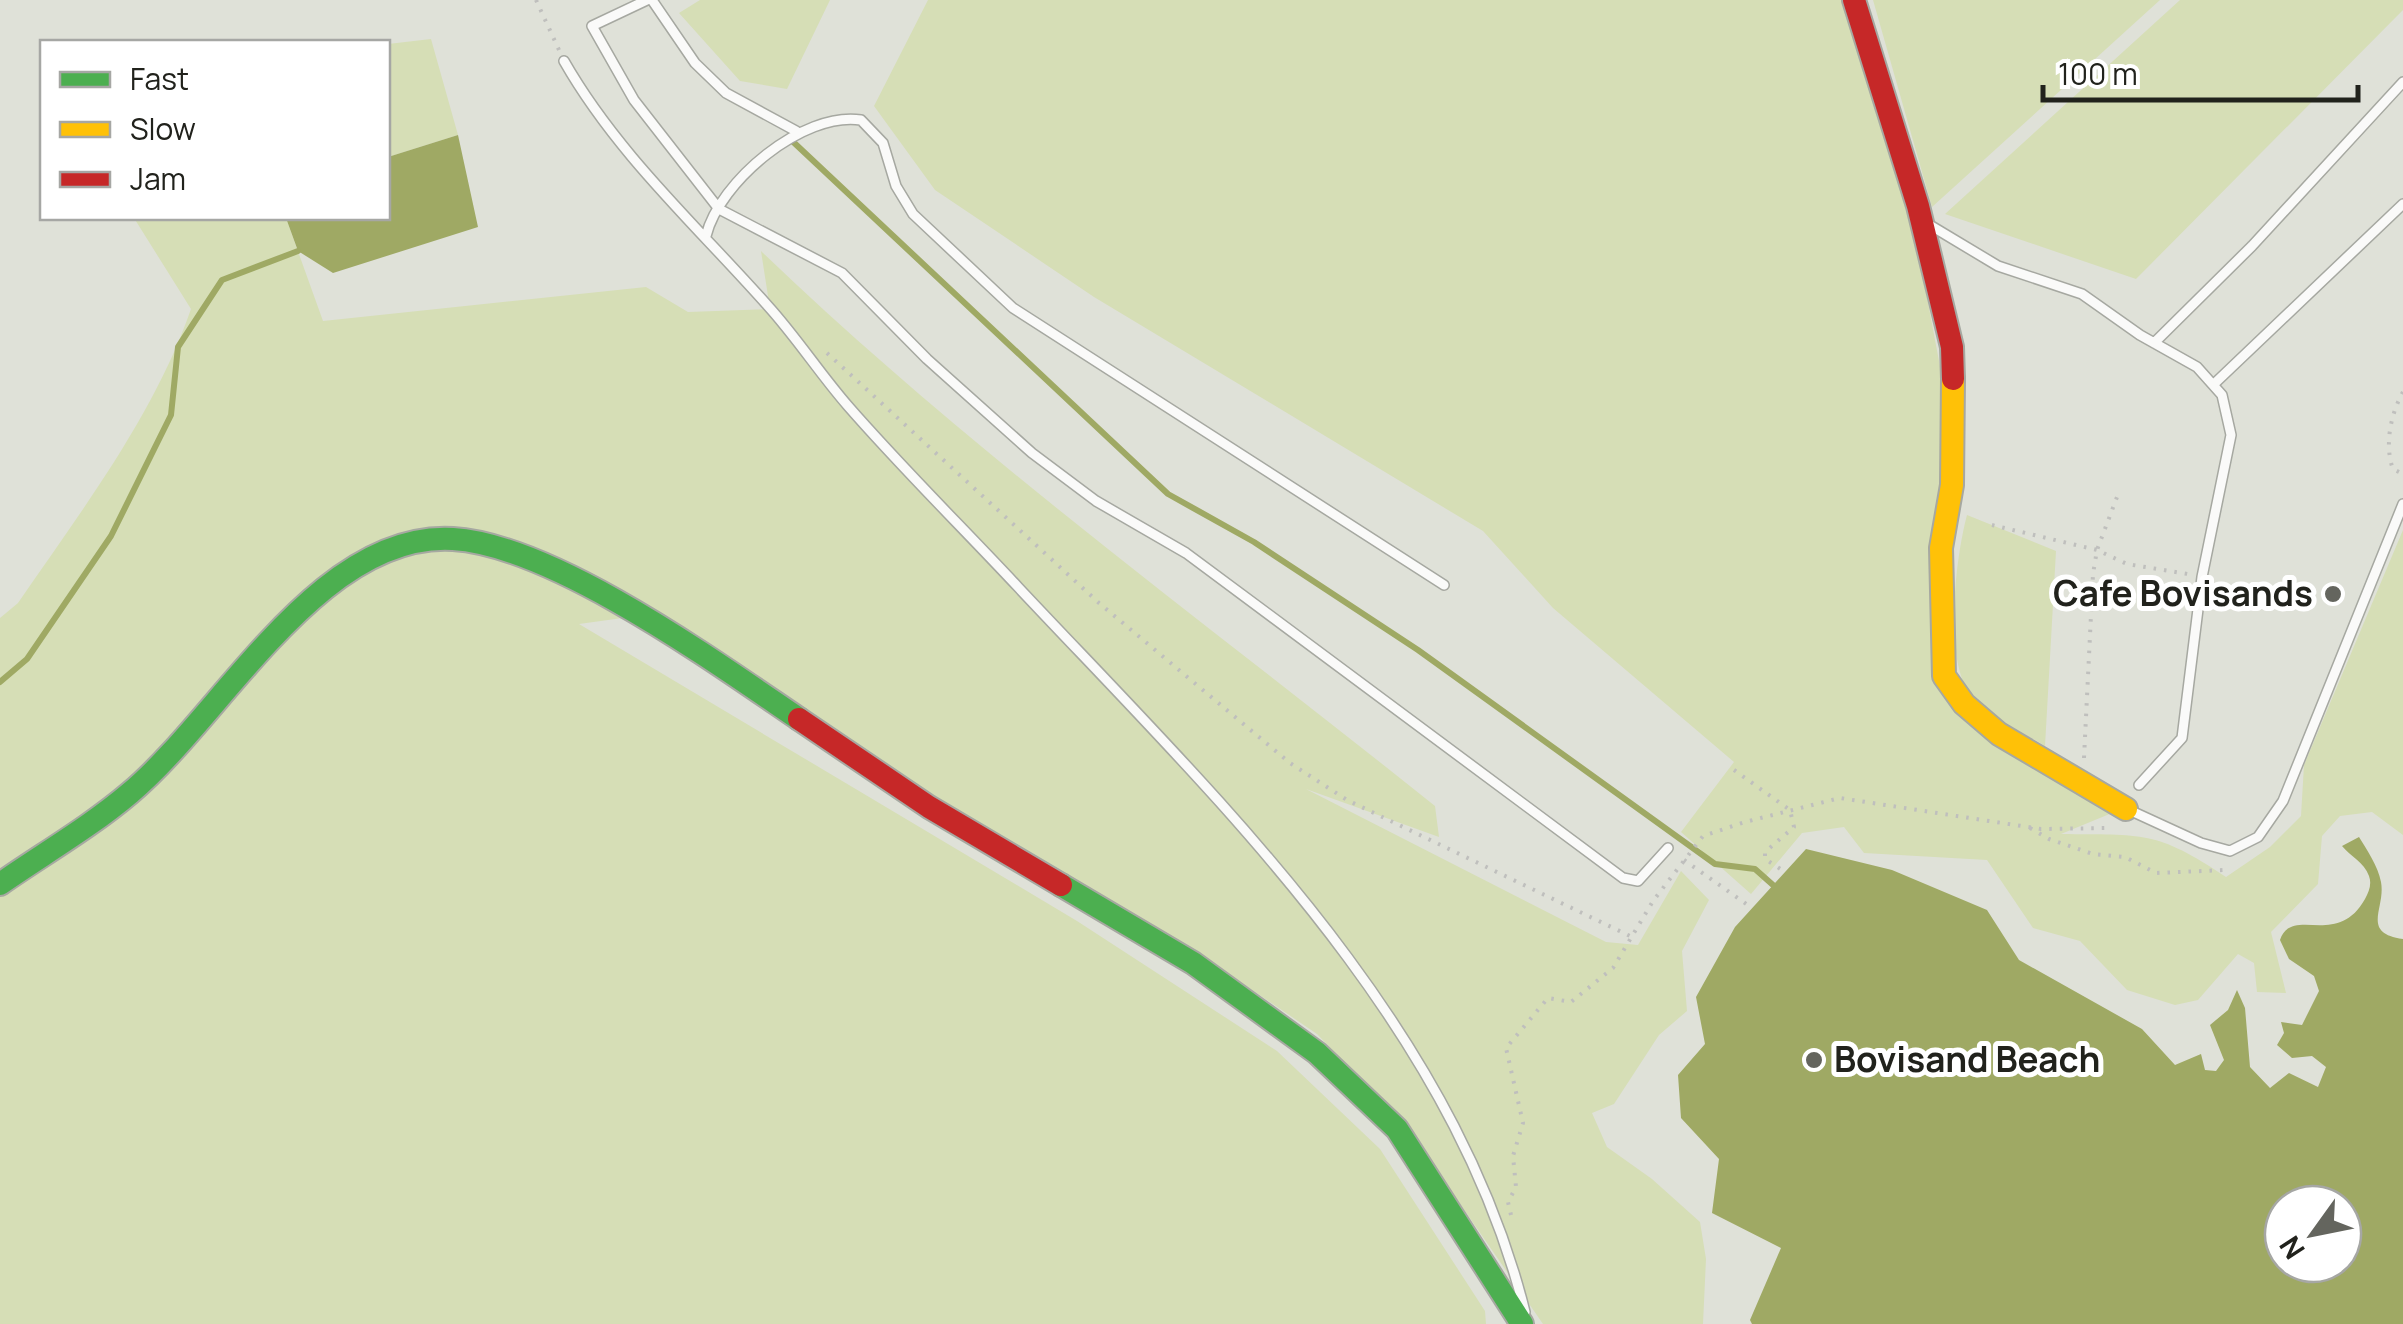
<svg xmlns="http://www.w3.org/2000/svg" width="2403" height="1324" font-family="Manrope,sans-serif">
<rect width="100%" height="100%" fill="#dfe1d8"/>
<path fill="#d6deb6" d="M700,0H830L787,89L740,81L679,13Z
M928,0H1843L1914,228L1942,377L1949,434L1939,685L2112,813L2061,834C2143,835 2156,830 2226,877L2270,847L2301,816L2304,765L2403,530V835L2372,812L2340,816L2322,836L2318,884L2271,932L2286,993L2257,992L2254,963L2238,954L2198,1000L2175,1005L2127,990L2080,941L2033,928L1987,860L1864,853L1844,827L1802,833L1751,894L1681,832L1734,762L1553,608L1483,531L1094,297L935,190L874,106Z
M1873,0H2160L1932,207Z
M2180,0H2403V10L2136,279L1945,214Z
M431,39L458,135L388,157V44Z
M134,218H286L323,321L646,287L688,312L770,309L761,251C971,453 1208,624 1435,806L1439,837L1306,789L1606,942L1638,945L1681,871L1709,900L1682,951L1687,1011L1659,1035L1614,1104L1592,1113L1607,1147L1652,1179L1700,1222L1706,1259L1703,1324H1543L1409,1130L1317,1034L1189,947L926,793L659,613L579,624L1077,921L1277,1051L1380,1149L1485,1311L1486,1324H0V618L18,603C81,511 154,416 191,309Z
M1967,515L2056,551L2045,746C2023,732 1990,718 1973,698C1942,664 1956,556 1967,515Z"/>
<path fill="#9fa964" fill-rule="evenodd" d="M458,135L478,227L333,273L298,251L286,218H388V157Z
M2359,837C2367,850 2378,866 2381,882C2386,908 2360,933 2403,939V1324H1752L1750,1320L1781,1248L1712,1213L1719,1159L1681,1118L1678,1075L1705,1044L1696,997L1735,927L1806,849L1892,870L1987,910L2019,960L2142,1029L2175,1065L2201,1054L2205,1070L2216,1071L2224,1060L2210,1025L2228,1010L2237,990L2245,1008L2250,1067L2270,1088L2289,1073L2318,1087L2326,1067L2312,1056L2292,1058L2277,1045L2284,1033L2281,1022L2302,1025L2319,991L2314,976L2289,959L2280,940C2292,905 2337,949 2365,899C2369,892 2372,884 2369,876C2364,862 2350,856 2342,846ZM2283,1204H2343V1264H2283Z"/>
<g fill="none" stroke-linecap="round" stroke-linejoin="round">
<path stroke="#9fa964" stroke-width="6" d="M789,138L1168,494L1254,542L1418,650L1715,864L1755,869L1773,885
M0,682L27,659L111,536L171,415L178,347L222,280L298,251"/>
<g stroke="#a6a8a1" stroke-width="12">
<path id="lane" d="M647,0L592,26L634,100L719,209L842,273L927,359L1032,453L1096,501L1186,553L1623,878L1638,881L1668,848
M652,0L695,63L726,93L796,131
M564,61C617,154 698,227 768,306C797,338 820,374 848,406C902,468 961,526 1018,587C1217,799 1452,1020 1525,1312
M1928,224L1998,266L2082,294L2140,335L2197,367L2222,395L2231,435L2202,577L2182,738L2139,785
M706,236C719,182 803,111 861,120L883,143L896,186L913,214L1013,308L1444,585
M2154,343L2252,246L2403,82
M2214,384L2403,204
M2127,809L2201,843L2230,851L2258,837L2283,801L2403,504"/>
</g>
<g stroke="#a6a8a1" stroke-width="26">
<path id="fast" d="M0,884C43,854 90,827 130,793C222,716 319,531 453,539C553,545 715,662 799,719
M1061,885L1193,963L1317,1053L1397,1129L1522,1324"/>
</g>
<g stroke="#a6a8a1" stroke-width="26">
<path id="slow" d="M1953,379L1952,485L1941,548L1944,676L1964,704L1999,734L2126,809"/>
</g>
<g stroke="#a6a8a1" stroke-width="26">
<path id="jam" d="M1854,0L1918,206L1952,347L1953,379
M799,719L929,807L1061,885"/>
</g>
<path stroke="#bfbfbd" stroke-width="4" stroke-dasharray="2.5 8" stroke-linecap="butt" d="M536,0L559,50
M827,353L1099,603L1290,763L1347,800L1630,936
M2403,392C2391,413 2384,445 2393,469L2403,474
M1992,525L2097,550L2127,564L2188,574
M2084,758L2093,574L2097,550L2117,497
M1734,770L1790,810L1794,827L1765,852V859L1785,872
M2030,828L2049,839L2093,854L2125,857L2156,873L2225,870L2227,865
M1684,860L1752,908
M1511,1215L1508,1202L1516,1187L1513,1156L1523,1123L1506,1048L1548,998L1571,1002L1613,968L1653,901L1703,836L1745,822L1840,798L2041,829L2110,828"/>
<use href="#lane" stroke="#fafaf9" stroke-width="9"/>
<use href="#fast" stroke="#4caf50" stroke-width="22"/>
<use href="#slow" stroke="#ffc107" stroke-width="22"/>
<use href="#jam" stroke="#c62828" stroke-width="22"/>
</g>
<g fill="#64655e" stroke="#fff" stroke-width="4">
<circle cx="2333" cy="594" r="10"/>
<circle cx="1814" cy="1060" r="10"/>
</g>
<g text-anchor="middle" stroke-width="10" stroke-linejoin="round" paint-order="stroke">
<g font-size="35" font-weight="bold" fill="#21221c" stroke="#fff" text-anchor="end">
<text x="2313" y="606">Cafe Bovisands</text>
<text x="1834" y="1072" text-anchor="start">Bovisand Beach</text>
</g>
</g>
<rect x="40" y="40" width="350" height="180" fill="#ffffff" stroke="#a6a7a4" stroke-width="2.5"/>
<rect x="60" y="72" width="50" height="15" fill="#4caf50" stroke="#a6a7a4" stroke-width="2.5"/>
<text x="130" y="90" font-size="30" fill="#21221c">Fast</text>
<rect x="60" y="122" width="50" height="15" fill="#ffc107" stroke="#a6a7a4" stroke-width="2.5"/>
<text x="130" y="140" font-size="30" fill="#21221c">Slow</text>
<rect x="60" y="172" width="50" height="15" fill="#c62828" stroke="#a6a7a4" stroke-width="2.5"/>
<text x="130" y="190" font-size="30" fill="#21221c">Jam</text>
<g transform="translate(2313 1234) rotate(237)"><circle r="48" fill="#ffffff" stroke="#a6a7a4" stroke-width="2.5"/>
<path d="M0-8L18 38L0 25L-18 38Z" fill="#64655e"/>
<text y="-15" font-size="28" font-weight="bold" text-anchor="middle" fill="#21221c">N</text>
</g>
<path d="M2043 85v15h315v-15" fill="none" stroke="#21221c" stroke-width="5"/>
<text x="2058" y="85" font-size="30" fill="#21221c" stroke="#ffffff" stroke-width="8" paint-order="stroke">100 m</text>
</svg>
